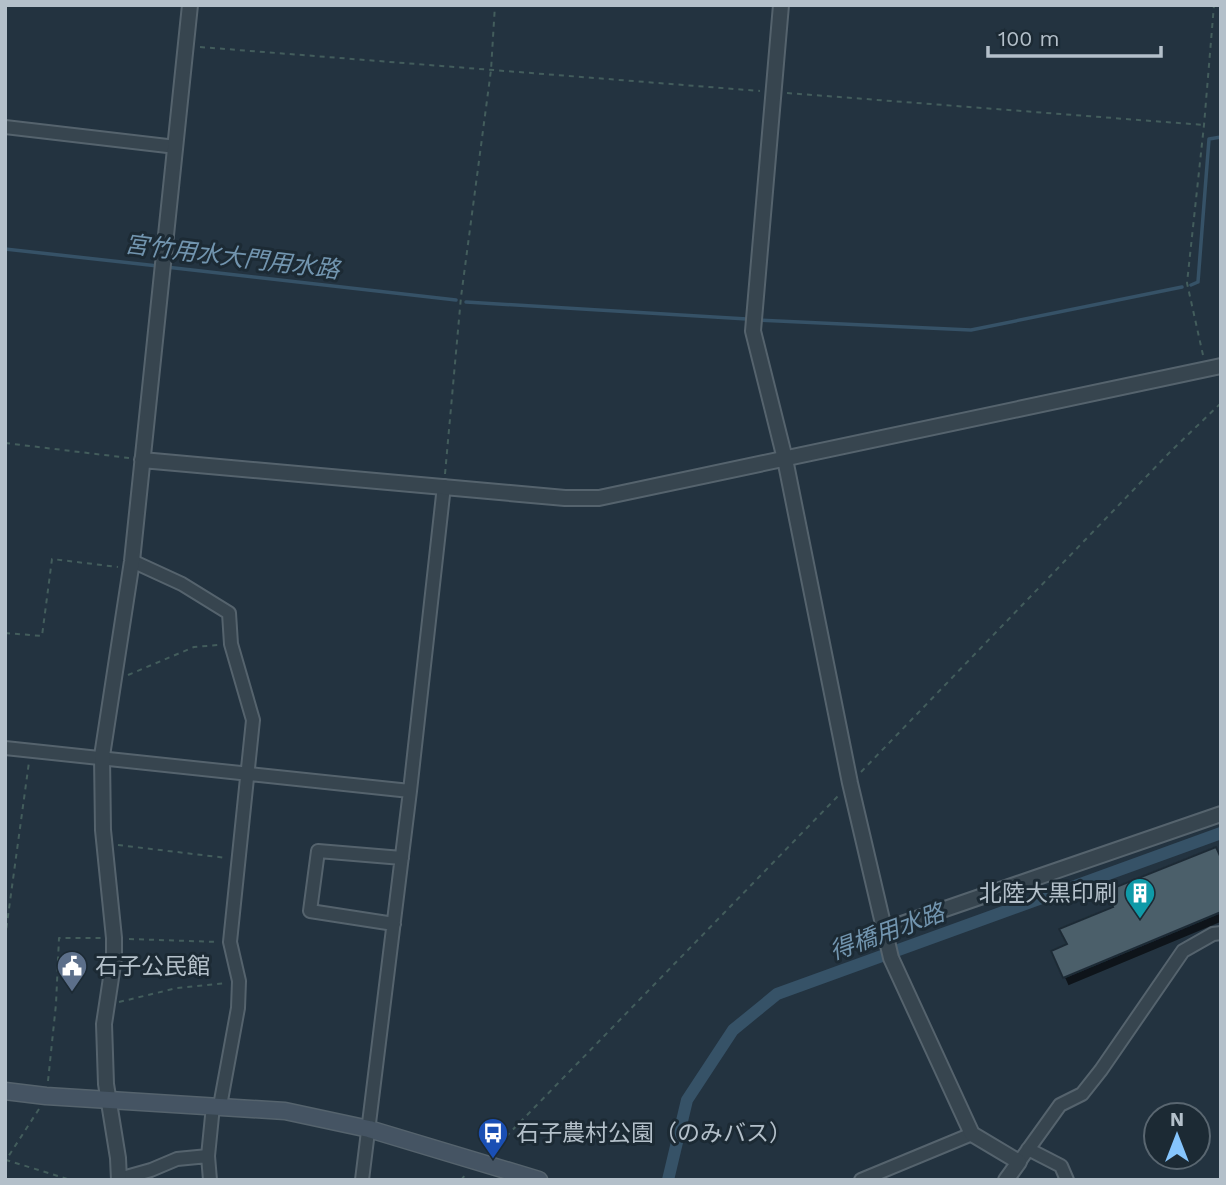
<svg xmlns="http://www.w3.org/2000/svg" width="1226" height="1185" font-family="'Work Sans','Noto Sans JP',sans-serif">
<defs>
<filter id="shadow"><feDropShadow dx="6" dy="6" stdDeviation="0" flood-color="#0009"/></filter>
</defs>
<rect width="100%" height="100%" fill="#233340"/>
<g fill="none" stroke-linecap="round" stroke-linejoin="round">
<path stroke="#365267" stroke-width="3.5" d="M5,249L158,266
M166,267L456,300
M1191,285L1198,282L1209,139L1221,137
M466,302L747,319
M759,320L971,330L1182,287"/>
<path stroke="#365267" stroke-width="12" d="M668,1180L687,1100L733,1030L777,994L1221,833"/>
</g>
<path fill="#4c5e6b" stroke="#1e2c36" stroke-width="2" filter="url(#shadow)" d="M1216,847L1221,858V912L1063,978L1051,951L1067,944L1059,929L1113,907L1106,891Z"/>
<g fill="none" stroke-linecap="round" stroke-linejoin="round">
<g stroke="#55636d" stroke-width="16">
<path id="minor" d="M5,127L176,147
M132,561L182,584L229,613L231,644L253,720L230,942L239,981L238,1008L220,1106
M5,748L410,791
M394,924L310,911L318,851L402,858
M1028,1149L1061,1166L1067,1180
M1019,1162L1060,1105L1082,1094L1101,1070L1183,951L1213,934L1221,933
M119,1179L151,1170L177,1159L208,1156
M210,1180L208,1156L213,1106
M362,1180L410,791L444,486
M861,1180L972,1134"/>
</g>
<g stroke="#55636d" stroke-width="18">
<path id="tertiary" d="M781,5L753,331L785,459L850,783L891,958L972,1134L1019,1162L1006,1180
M142,460L565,498H599L1221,366
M884,930L1221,814
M119,1180L118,1158L106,1084L104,1024L114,958V938L103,830L102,756L132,561L190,5"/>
</g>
<g stroke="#55636d" stroke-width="19">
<path id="secondary" d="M5,1091L46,1096L285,1111L369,1129L539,1180"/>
</g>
<path stroke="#435d5c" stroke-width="2" stroke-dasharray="5 5" stroke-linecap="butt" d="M200,47L760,91
M787,93L1204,125
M1203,355L1187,283L1204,125L1214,5
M5,443L129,458
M445,474L461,297L491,70L495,5
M5,633L42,636L52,559L118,567
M128,675L194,647L218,645
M861,772L1171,451L1221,403
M118,845L227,858
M5,938L29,762
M129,939L218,942
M119,1002L177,988L227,983
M48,1081L56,1004L59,938H102
M39,1109L6,1160L71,1180
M492,1151L840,794
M461,1180L467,1173"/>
<use href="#minor" stroke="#37454f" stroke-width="12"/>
<use href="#tertiary" stroke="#37454f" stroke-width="14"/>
<use href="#secondary" stroke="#455463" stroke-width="16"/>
</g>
<defs>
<g id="building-pin" transform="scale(1.575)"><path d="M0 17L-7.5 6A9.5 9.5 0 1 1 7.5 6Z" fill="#0f9aa8" stroke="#1c2a34"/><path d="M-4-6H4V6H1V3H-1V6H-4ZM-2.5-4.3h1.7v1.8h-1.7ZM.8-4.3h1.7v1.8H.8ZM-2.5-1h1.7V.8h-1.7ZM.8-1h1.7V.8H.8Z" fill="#fff"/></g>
<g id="civic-pin" transform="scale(1.575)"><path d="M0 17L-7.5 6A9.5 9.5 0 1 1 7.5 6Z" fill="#5c6f8a" stroke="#1c2a34"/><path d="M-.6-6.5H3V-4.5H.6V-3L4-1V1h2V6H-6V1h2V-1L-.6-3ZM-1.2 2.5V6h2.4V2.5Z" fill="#fff"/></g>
<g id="bus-pin" transform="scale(1.575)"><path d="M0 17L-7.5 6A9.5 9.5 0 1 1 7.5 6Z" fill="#1a4fb4" stroke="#1c2a34"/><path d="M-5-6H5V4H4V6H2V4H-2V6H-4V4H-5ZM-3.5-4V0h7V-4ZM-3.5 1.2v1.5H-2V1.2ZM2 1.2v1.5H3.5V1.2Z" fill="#fff"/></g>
</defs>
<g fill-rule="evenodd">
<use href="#building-pin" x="1140" y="893"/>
<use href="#civic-pin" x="72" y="966"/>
<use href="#bus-pin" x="493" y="1133"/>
</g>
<g text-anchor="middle" stroke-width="6" stroke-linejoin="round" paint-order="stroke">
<g font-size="23" fill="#b4c0ca" stroke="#1c2a34" text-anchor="start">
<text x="1117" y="901" text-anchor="end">北陸大黒印刷</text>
<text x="95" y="974">石子公民館</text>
<text x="516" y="1141">石子農村公園（のみバス）</text>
</g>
<g font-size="24" font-style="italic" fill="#7295af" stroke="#1c2a34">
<text transform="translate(232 257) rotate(7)" y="8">宮竹用水大門用水路</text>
<text transform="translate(887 932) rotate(-20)" y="8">得橋用水路</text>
</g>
</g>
<rect width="1226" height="1185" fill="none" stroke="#b4c0ca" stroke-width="14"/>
<g transform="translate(1177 1136)"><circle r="33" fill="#1c2a34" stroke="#596670" stroke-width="2"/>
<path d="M0-5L12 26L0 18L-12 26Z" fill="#86c5fd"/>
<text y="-10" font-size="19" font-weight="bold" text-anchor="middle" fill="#b4c0ca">N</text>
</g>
<path d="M988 46v10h173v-10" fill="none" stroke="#b4c0ca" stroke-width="3.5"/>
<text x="998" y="46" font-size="21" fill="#b4c0ca" stroke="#1c2a34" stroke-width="5" paint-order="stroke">100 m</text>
</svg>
